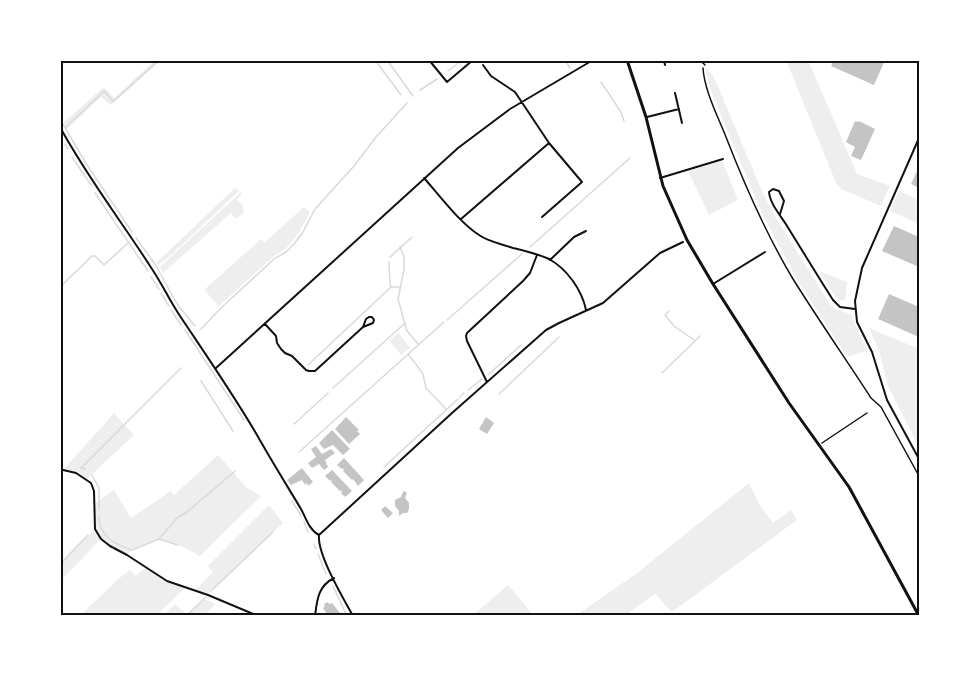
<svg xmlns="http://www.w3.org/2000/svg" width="979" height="676" font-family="'Space Grotesk',sans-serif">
<rect width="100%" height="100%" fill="#fff"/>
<path fill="#eee" d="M155,60H161L111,105L101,97L67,129L64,122L104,87L114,98Z
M786,60H808L857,174L890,186L881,206L841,189L836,183Z
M705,67L712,74L717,84L761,189L774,215L830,304L834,308L852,315L859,334L868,350L847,357L796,278L761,211L712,94Z
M722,161L738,200L709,215L688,171Z
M235,188L239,191L168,258L158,265L156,263Z
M899,191L919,200V224L890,211Z
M241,192V195L237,200L242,204L244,213L236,219L231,213L163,273L160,267Z
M304,207L310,212C300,230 294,246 274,256L219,306L204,290L261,239L264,243Z
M819,271L847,282L845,300H840L836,298Z
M869,328L919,349V447L888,386L879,351Z
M399,333L410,348L401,355L389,340Z
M114,413L134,435L87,479L82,475L63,470Z
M218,455L247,488L261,496L200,556L183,547L159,539L132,550L127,555L110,546L101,539L60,581V564L95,529L94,504L114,490L131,518L171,491L174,495Z
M749,483L759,504L773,523L791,510L797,520L672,612L655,594L624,616H575L636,574Z
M269,505L283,523L208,595L195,590L213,572L208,566Z
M146,567L167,581L186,587L156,616H80L118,579L130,570L136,576Z
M508,585L534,616H472Z
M204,599L216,604L203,616H163L175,604L187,615Z"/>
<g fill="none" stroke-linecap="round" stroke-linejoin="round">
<path stroke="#d9d9d9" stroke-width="1.5" d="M375,60L401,95
M387,60L413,96
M565,60L570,68
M448,71L462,60
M601,82L621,112L624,121
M420,90L437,79
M60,119L87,165L132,232
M66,127L104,91L113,101L115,100L159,60
M65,144L68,149
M72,157L91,185
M95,193L148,271
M136,238L155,264L177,304L195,326
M400,247L404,257V270L398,299L407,331L418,344
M530,247L630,158
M390,257L412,237
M389,262L390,284L391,287H399
M151,277L159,289
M60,287L92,256H95L104,265L129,242
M161,293L169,306
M171,310L181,325
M669,311L665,315L674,326L694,340
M447,320L522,254
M201,329L221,308L274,259L286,252L294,244L303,232L315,209L354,166L376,137L407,103
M185,330L244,420
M409,355L423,374L426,388L446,409
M308,365L391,287
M662,373L700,336
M488,375L521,345
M201,381L233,431
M333,388L404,324
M468,390L482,379
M499,394L559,337
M460,397L464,393
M294,424L328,393
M299,452L444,322
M384,467L458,399
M85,469L81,468L181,368
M92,475L99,488V510
M292,501L301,516
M99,516C99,536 114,544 132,550L159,539L177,545
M304,522L308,532
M159,539L177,518L187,512L235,471
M314,545L316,549
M318,554L326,574
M60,564L88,535
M333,586L347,616
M212,590L273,532
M186,616L206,597"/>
</g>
<path fill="#c4c4c4" d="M834,60H885L874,85L831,66Z
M855,121L858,122L859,121L875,129L861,160L851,156L855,147L846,142Z
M919,167V188L911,184Z
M894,226L919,237V267L882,251Z
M889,294L919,307V337L878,319Z
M346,417L359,430L357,431L360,434L349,444L335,429Z
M486,417L494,423L487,434L479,429Z
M332,430L350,449L343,455L333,445L324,449L319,443Z
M316,446L322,454L331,449L335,453L325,460L328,467L324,470L319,464L312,468L308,463L316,457L311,449Z
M344,458L364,480L358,486L353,479L352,480L343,471L344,470L343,468L342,469L337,465Z
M302,468L313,482L308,486L307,483L305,485L304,483L302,480L291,485L287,480Z
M332,470L352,491L345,497L341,493L342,492L341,490L340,491L331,482L332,481L331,480L330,481L325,476Z
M404,491L407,493L405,498L409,503V509L407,513H403L399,516V511L395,506V500L401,497L403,492Z
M385,506L393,513L388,518L381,510Z
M328,602L329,604L332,603L340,613V616H328L323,608L325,606L324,604Z"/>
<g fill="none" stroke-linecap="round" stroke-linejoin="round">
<path stroke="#111" stroke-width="1.5" d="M703,68C704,89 718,117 726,137C745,186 766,234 793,279C818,319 845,358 871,398L881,407L919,476
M822,443L867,413"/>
<path stroke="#111" stroke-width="1.5" d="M700,60L705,65"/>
<path stroke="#111" stroke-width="2" d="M429,60L447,82L473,60
M664,60L665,65
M483,65L491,76L515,92L549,143L582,182L542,217
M675,93L682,123
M647,117L679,109
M60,127C87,177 122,222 152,269C162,284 170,301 180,316C206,355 233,394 257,435C271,460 286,484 301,509C306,518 309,530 319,535C317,554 343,598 353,616
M919,138L862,268L855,301L857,322L872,352L887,400L919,459
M424,178C440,196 459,222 479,235C489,242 502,244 513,248C525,251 538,254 549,259C567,269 582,290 586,310
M660,178L723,159
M780,214L784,201L779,191L773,189L769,192C770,204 781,216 787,226C802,250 817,275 833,300L840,307L855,309
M461,219L549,143
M550,260L574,237L586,231
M713,284L765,252
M265,324L276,336L277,343L281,349L285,353L292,356L306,370L309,371H315L363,327L373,323L374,320L372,317H369L366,319L363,327
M216,368L458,148L510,109L593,60
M487,382L467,341L466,336L467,333L523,281L530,273L537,255
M60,470H63L76,473L91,483L94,491L95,529L101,539L110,546L127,555L167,581L208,595L258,616
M319,535L452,413L546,330L559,323L603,303L660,253L683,242
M315,616C317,600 318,586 334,578"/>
<path stroke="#111" stroke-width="3" d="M627,60L646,117L663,186L687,240L713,284L789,403L849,487L919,616"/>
</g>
<rect width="979" height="676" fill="none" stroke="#ffffff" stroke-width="123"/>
<rect x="62" y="62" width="856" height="552" fill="none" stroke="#111" stroke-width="2"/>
</svg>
